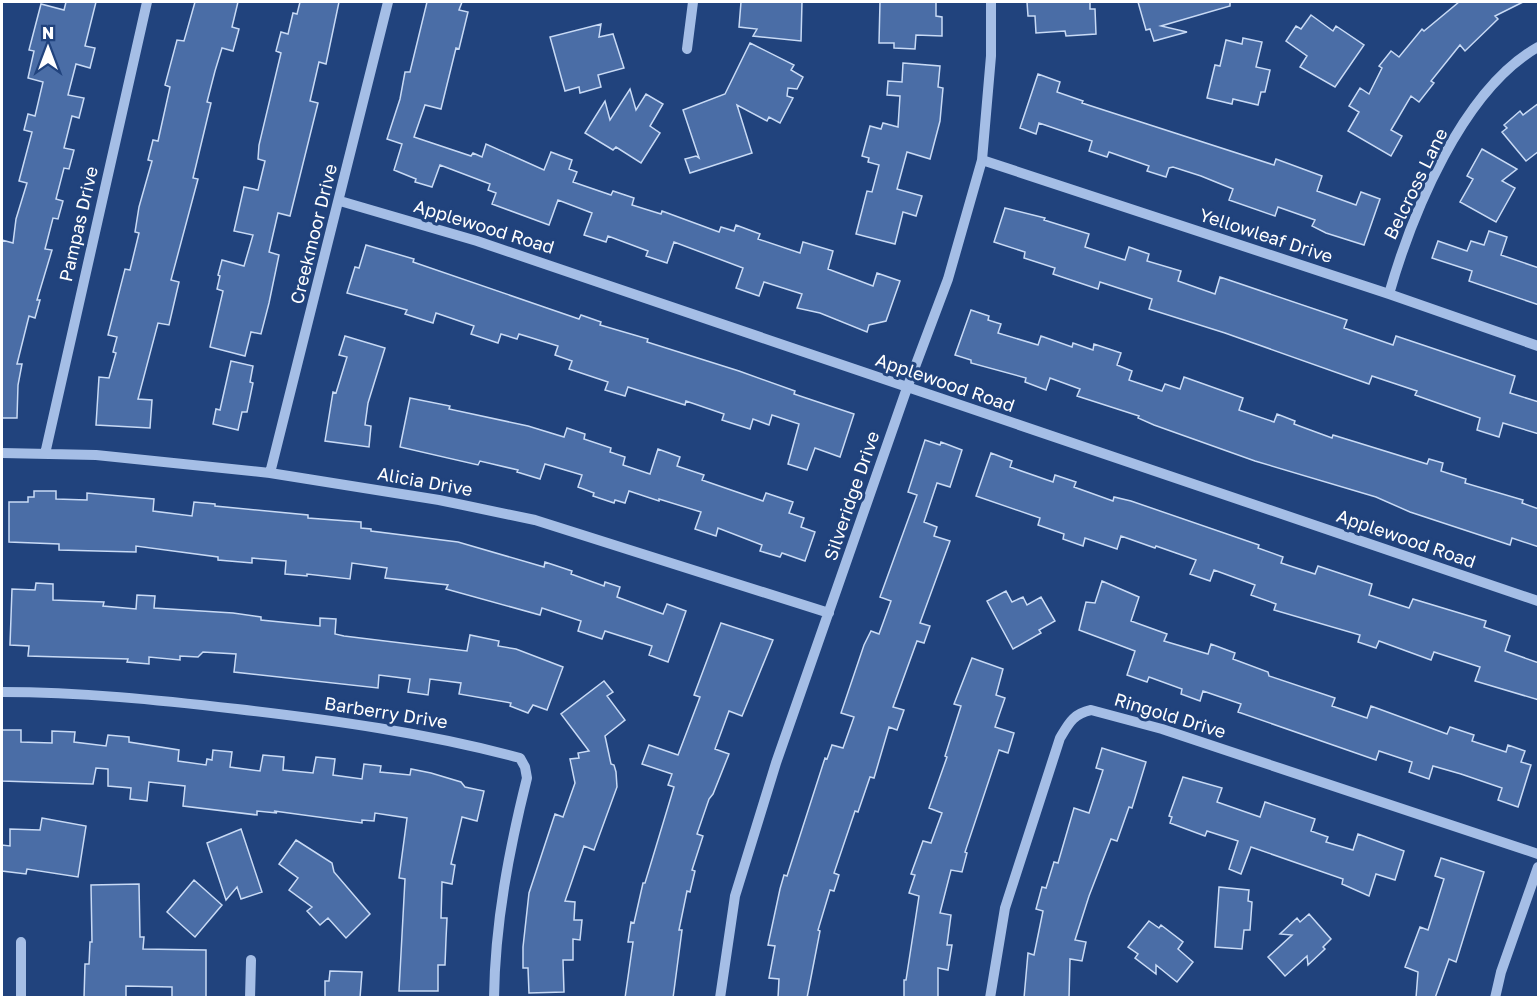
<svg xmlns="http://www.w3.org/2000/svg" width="1540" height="999" font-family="'Golos Text',sans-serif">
<rect width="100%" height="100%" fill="#21437d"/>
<path fill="#4a6da6" stroke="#c8daf5" stroke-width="1.5" d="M66,2H96L85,46L95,48L90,68L76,64L68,95L84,98L79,118L72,116L64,148L74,150L69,169L64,168L56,199L63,201L58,219L53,218L45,249L52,250L37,300H40L35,318L29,316L17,364H22L18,385L17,418H2V240L13,243L16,219L27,183L19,181L32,132L24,130L28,114L35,116L43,82L28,78L34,51L29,50L41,4L64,10Z
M195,2H238L232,27L239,29L233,51L222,48L215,71L207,102L211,103L193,178L198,179L171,280L179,282L169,325L158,323L138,399L152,400L150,428L96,425L99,377L109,378L116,353L113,352L117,337L108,335L125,269L130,270L139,233L135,232L139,207L152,161L148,160L153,140L158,141L170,87L165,85L177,40L184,41Z
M300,2H339L326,64L319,62L310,101L318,103L290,216L278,213L269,252L279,255L269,303L261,334L251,332L245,356L210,347L223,291L217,289L220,276L218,275L222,260L244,266L253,235L234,231L244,187L258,190L265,161L258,159L259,145L281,53L276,51L281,32L288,34L293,13L297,14Z
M427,2H462L459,10L468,12L459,49L456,48L441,109L425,105L414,137L471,156L473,153L482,157L486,144L544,170L551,152L572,160L569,169L577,172L573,182L611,195L613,191L634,198L632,205L661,214L662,211L719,232L721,227L734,231L736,225L760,234L758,239L800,253L803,242L833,251L828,269L873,286L877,273L900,281L886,321L869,325L867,332L820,313L797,308L802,294L764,282L759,296L736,288L743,268L674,242L667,263L646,256L648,251L608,236L606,242L584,235L592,213L558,200L549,225L492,204L496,193L488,190L490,184L440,165L432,187L415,182L416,179L394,170L402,144L387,139L400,99L405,72H410Z
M741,2H802L801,41L753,36L757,29L739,27Z
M880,2H936V16L942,17V36L916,35L915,49L894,48V43H879Z
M1027,2H1090V9H1095L1096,34L1066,36L1065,31L1036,33L1035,16H1028Z
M1138,2H1230V6L1161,26L1187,32L1154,41L1150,29L1146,30Z
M1459,2H1523L1495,16L1498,19L1465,51L1460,45L1431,81L1434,83L1419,102L1411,96L1391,130L1402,136L1391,156L1348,131L1359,112L1349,106L1360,88L1369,94L1382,68L1379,66L1391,51L1399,57L1422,29L1424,31Z
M1311,15L1333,31L1336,26L1364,45L1335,87L1300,67L1307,56L1286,41L1296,26L1301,29Z
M601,24L599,37L613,34L624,68L598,75L601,87L580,93L579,87L565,91L550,37Z
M1243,38L1262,42L1256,67L1270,70L1265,92H1261L1258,105L1233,99L1232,104L1207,98L1215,65L1220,66L1226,40L1242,44Z
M750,43L794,65L791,70L803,77L797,89L788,88L787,96L793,98L780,123L769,117L767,121L737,105L752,153L690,173L685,159L696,156L699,158L683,110L725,94Z
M903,63L940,66L938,87L943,88L940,121L930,159L907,152L897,189L922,196L916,216L903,212L895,244L856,234L867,191L872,192L879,165L868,162L869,158L862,156L870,126L881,129L883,123L898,127L900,96L887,95L888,81L902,82Z
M1038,74L1060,82L1057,92L1083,101L1082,103L1274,165L1276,159L1322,176L1317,191L1356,205L1361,192L1380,199L1364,245L1326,233L1312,226L1315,220L1278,207L1275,216L1229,200L1233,189L1201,176L1173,167L1169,168L1166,177L1147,171L1149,166L1109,152L1107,157L1089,151L1092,141L1039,123L1036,134L1020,128Z
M630,89L636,110L646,94L663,104L650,126L660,133L641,163L616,147L613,150L585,133L605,101L610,120Z
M1539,103V151L1526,161L1502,132L1507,128L1504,125L1520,111L1523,115Z
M1482,149L1517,169L1502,181L1515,188L1496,222L1460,202L1473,179L1467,176Z
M1005,208L1045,218L1044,220L1089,234L1085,247L1125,260L1129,247L1149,254L1147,261L1181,271L1178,281L1215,294L1220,277L1347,320L1344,328L1393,345L1396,336L1515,376L1510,393L1539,402V434L1503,423L1499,437L1477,430L1480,418L1415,395L1417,391L1372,376L1369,384L1225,333L1149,309L1152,299L1100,282L1098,289L1053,274L1055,268L1024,258L1025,252L994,242Z
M1489,231L1507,237L1501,255L1539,268V305L1469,281L1472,271L1432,258L1438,241L1467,251L1471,241L1484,245Z
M366,245L414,259L413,262L544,307L579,319L581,315L601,322L600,325L648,339L647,342L739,371L795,391L794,394L854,414L840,457L815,448L807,470L788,464L799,424L772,415L769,425L753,419L750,429L722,420L724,414L686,401L685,405L628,387L625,396L605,390L608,382L569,369L572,361L555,355L558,346L519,334L517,339L501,334L498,343L471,334L474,326L436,313L433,323L405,314L407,310L347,293L355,267L359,268Z
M971,310L989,316L988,320L1001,324L998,333L1038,345L1041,336L1072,347L1073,343L1093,350L1094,344L1121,353L1117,365L1132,371L1129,380L1162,391L1165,384L1180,389L1184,377L1243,398L1239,410L1274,422L1277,414L1295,421L1294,424L1332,438L1333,435L1427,464L1429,459L1443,463L1441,471L1466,479L1465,483L1523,500L1522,503L1539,509V547L1512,538L1510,545L1410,512L1376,497L1255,461L1154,425L1138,418L1139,416L1077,396L1080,389L1050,378L1046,390L1025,382L1026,378L971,363V360L955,355Z
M345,336L385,348L368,403L365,425L371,426L369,447L325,441L333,392L336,393L347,357L339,355Z
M231,361L253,366L250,382L253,383L247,412H242L238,430L213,424L216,409L220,410Z
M410,398L450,406L449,409L528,426L564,437L567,428L585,434L584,439L611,448L610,452L625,457L623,465L650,474L658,449L680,457L677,466L704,475L702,480L763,501L766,493L793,502L789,513L804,518L801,527L815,532L805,561L782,553L780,557L760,551L762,545L718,528L716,536L695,529L701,512L659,499V501L629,491L625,503L615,500L614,503L593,496L594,493L578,487L582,475L545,464L540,479L517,472L518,470L480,461L478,465L400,447Z
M925,440L940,445L941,442L962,450L950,487L937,483L924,522L937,527L934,536L950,541L920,623L930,626L924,643L917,641L893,707L904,710L897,730L889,727L874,778L870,777L858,812L855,811L834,873L839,875L834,891L830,890L818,930L820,931L807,998H778L779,979L769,978L775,946L768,945L780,889L784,875L787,876L825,758L827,759L832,745L843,748L854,717L841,713L864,645L871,631L879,634L891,601L880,597L917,495L908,492Z
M991,453L1012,461L1010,467L1053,482L1055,475L1076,482L1074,487L1113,501L1114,497L1131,501L1259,545L1258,548L1283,557L1281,563L1315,574L1318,566L1372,584L1369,595L1409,608L1413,599L1486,621L1484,627L1510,636L1505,651L1539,663V700L1475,681L1480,667L1434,652L1431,660L1379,641L1376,648L1358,642L1360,635L1274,610L1276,604L1251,595L1255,585L1214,570L1210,581L1190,574L1196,560L1156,546L1155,548L1121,536L1117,549L1085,538L1083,546L1063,539L1064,534L1038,525L1040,518L976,496Z
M34,491H56V499L87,500V493L154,499L153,511L192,516L194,502L215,504V506L308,515V518L361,522V528L371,529V531L458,542L544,567L545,562L572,571L571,574L604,586L605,582L620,587L617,597L663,614L667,604L686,611L668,662L649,655L652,646L605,631L602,639L578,631L581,621L542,608L540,615L446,589L448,585L385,578L387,568L352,563L350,579L307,574V576L285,574L286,561L252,558V563L218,560V557L136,546V552L59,550V544L9,542V502H28V497H34Z
M1102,581L1139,597L1131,621L1167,634L1164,641L1208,654L1211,644L1235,653L1233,659L1268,672L1269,676L1335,698L1332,706L1367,718L1371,706L1447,734L1450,727L1474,735L1472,741L1506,752L1508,745L1525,751L1521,762L1531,765L1518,807L1498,800L1502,788L1461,774L1433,766L1429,779L1409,772L1412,762L1379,751L1376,760L1238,712L1241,704L1203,691L1200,701L1181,694L1182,689L1149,677L1147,682L1127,675L1135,651L1079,630L1086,602L1095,603Z
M36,583L53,584V600L104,602L103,606L136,609L137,595L155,596L154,608L233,613L261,617V620L320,626V618L336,619L335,634L344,636L467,651L470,635L499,641L498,646L516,649L563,667L547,710L533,705L528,713L510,706L511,703L459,694L461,683L430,679L428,695L408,692L410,679L379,675L378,688L234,672L236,654L203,652L198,657L180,656V660L149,657V664L127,662L128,659L28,656L29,646L10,645L12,589L35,590Z
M1006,591L1012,602L1023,597L1027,605L1041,597L1055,621L1039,630L1041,633L1013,649L987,601Z
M721,623L773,640L742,716L729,711L715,749L729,754L713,794L709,799L697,834L703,836L692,870L695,871L690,892L687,891L679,930H682L673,998H625L633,942H628L631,922L634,923L643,883H645L674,787L668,785L672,774L642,764L649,745L678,755L700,697L694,695Z
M972,658L1003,669L996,695L1005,698L995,727L1014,733L1008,753L999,750L965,852L967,853L962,872L951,870L940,913L951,915L947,945H952L948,970L938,968V998H904V980H906L919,896L909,893L915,875L911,874L923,841L931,843L942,813L929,808L947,757L945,756L961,706L954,704Z
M604,681L613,692L607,696L625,720L605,736L611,764L614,765L616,772L617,787L594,850L584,846L565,901L575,902L574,920H582L580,940L573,939V960H563L564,992L529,993L528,968H523V947L529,893L555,814L563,817L575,783L570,759L579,758L578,753L589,751L561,714Z
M2,730H21V742L52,743V731L75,732L74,742L106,746L108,735L129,737V742L179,750L178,761L206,765L207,759L212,760L213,750L232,752L230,767L260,771L263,755L284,757L283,770L313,773L316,757L335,759L333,775L362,779L364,764L381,766L380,772L410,775L411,769L431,773L461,782L465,787L484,791L477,821L462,817L451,864L455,865L452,884L442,882L441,918H447L446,939L445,965H438V991H399L405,879L399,878L407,818L375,813L374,821L362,820V823L274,811L277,813L257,811V815L183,806L185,786L149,782L147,801L130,799L131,788L108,786V769L96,768L93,784L2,781Z
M1102,748L1146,762L1132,808L1129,807L1117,841L1111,839L1089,896L1075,940L1086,942L1082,961L1070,959L1069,998H1024L1028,953L1034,955L1043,911L1036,909L1042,887L1046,888L1054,862L1058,863L1074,808L1089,813L1103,770L1096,768Z
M1183,777L1222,788L1217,802L1260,817L1265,802L1315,819L1311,831L1328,837L1326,842L1353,850L1358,834L1404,851L1395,880L1376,874L1369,896L1342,884L1343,879L1251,847L1241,874L1229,869L1238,841L1207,831L1205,836L1170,823L1172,817L1169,816Z
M42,818L86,826L78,877L27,869L26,874L2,871V845L10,846V829L40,830Z
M241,829L262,892L241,899L237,887L226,900L207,843Z
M296,840L332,863L334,872L370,914L346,938L328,918L320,925L307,911L312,907L289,890L298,878L279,864Z
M1441,858L1484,872L1456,962L1449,959L1435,998H1416L1418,972L1405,967L1420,927L1428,930L1444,879L1435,876Z
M194,880L222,905L195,937L167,912Z
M139,884L140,937H144L143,949L206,950V998H172V987L126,986V998H84L85,964H89L90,942H92L91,885Z
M1219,887L1249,890L1248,901L1252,902L1250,930H1244L1242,949L1215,947Z
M1309,914L1331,939L1323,947L1325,949L1308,965L1307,956L1285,976L1268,957L1292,935L1280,934L1297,918L1300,922Z
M1149,921L1159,928L1161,925L1183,942L1178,949L1193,962L1177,982L1156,965V974L1135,958L1138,954L1128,947Z
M330,971L362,972L360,998H325V981H329Z"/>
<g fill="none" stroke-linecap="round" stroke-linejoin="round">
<path stroke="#a5bee6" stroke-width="10" d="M687,49L693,2
M982,160L1389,294L1538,346
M340,201L477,241L1538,601
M1389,294C1412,214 1462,90 1538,47
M2,453L96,455L270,473L439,500L535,520L829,613
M45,454L147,2
M270,473L388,2
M2,692C81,692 159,700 237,709C333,720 427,733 520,758L525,767L527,778C509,850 495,923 494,998
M21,942V998
M250,998L251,960
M720,998L735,896L776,763L907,388L948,279L982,160L991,56V2
M990,998L1005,908L1060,738C1069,723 1073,714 1091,710L1162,729L1538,854
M1495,998L1501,972L1538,867"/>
</g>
<g text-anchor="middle" stroke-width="6" stroke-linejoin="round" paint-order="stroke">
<g font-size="18" fill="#fff" stroke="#21437d">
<text transform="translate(1416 184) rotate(-64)" y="6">Belcross Lane</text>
<text transform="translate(79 224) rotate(-77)" y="6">Pampas Drive</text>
<text transform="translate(484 227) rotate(17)" y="6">Applewood Road</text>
<text transform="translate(314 234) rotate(-76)" y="6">Creekmoor Drive</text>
<text transform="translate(1266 236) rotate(18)" y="6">Yellowleaf Drive</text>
<text transform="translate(945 383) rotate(19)" y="6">Applewood Road</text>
<text transform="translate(425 482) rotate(10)" y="6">Alicia Drive</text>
<text transform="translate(852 496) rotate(-71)" y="6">Silveridge Drive</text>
<text transform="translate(1406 539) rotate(19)" y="6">Applewood Road</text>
<text transform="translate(386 713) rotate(9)" y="6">Barberry Drive</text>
<text transform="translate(1170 716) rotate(17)" y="6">Ringold Drive</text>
</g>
</g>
<rect width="1540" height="999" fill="none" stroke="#ffffff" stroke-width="6"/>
<g transform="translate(48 48)" stroke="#21437d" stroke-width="4.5" paint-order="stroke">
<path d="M0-4.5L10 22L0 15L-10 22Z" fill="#ffffff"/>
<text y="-9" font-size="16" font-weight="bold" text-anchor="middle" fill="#ffffff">N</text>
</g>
</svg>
